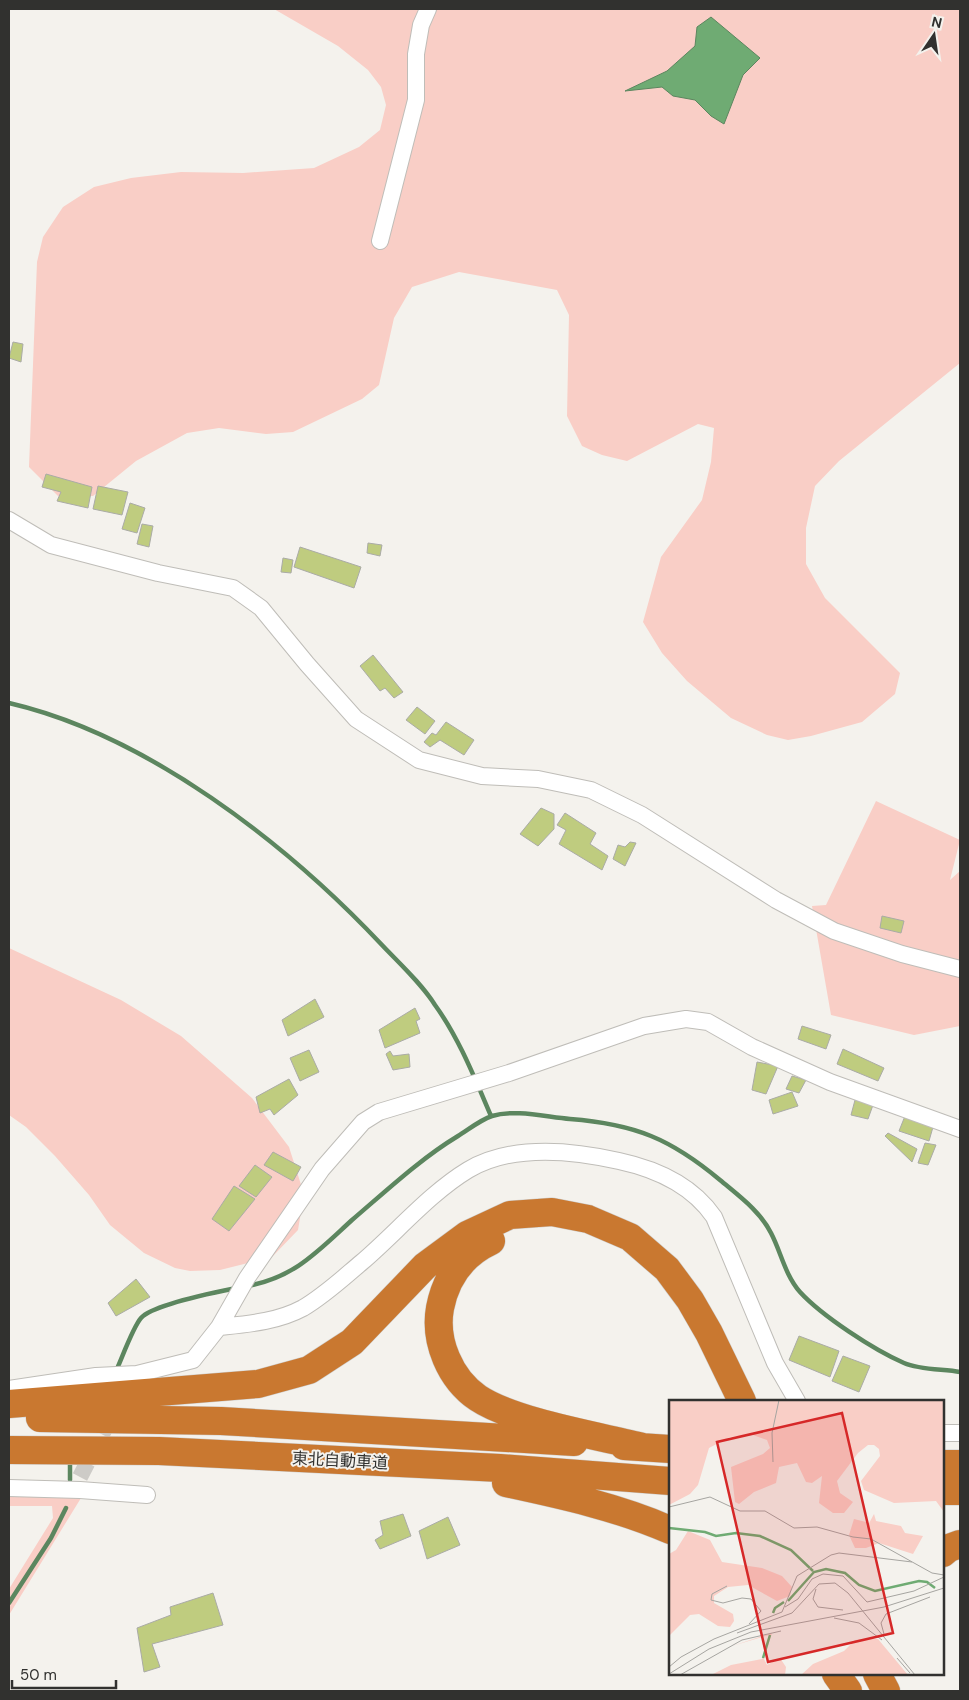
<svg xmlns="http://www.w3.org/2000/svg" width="969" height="1700" font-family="'DM Sans','Noto Sans JP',sans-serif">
<rect width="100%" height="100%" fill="#f4f2ed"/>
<path fill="#f9cec6" d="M274,9H960V363L839,461L815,486L806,528V564L825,598L900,673L895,694L862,722L811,736L788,740L767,735L731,718L687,681L662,653L643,622L661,557L702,500L711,462L714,428L698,424L627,461L602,455L582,446L567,416L569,315L557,290L459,272L412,287L394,318L379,385L362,399L293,432L266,434L219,428L187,433L136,461L93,496H58L29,467L37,262L43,237L63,207L94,187L131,178L181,172L243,173L314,168L359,147L380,130L386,105L381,87L368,70L338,46Z
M876,801L960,840L950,880L960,871V1026L914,1035L831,1015L812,906L826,905Z
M9,948L121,1000L181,1036L252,1098L289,1147L304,1194L298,1230L272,1257L220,1270L190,1271L175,1268L144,1253L110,1225L89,1195L55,1156L26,1127L9,1115Z
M9,1493L81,1498L9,1615V1589L53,1518L52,1506H9Z"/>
<path fill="#6fab73" stroke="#5c865f" d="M711,17L760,58L743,75L724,124L711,116L695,100L673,96L662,87L625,91L667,71L695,46L697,27Z"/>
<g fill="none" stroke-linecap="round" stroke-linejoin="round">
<path stroke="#5c865f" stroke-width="4.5" d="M9,703C147,735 286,843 382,945C400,964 421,983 435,1005C459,1038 475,1079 491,1116
M247,1286C294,1278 318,1251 352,1220C386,1191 420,1159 458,1136C468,1130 480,1120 492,1116C515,1109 546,1117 570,1119C635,1124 671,1139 720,1180C739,1196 760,1211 771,1233C781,1252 785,1275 800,1292C822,1316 874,1350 904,1363C920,1370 943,1369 960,1372
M116,1371C122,1358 133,1327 141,1318C154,1304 217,1292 237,1288
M70,1480V1464
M9,1603L51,1538L66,1508"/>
</g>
<path fill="#bfcc7f" stroke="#aaaba6" d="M13,342L23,344L21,362L9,358Z
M46,474L92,487L88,508L57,501L61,492L42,487Z
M98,486L128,492L122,515L93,509Z
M130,503L145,508L137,533L122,529Z
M142,524L153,526L149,547L137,544Z
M368,543L382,545L380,556L367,553Z
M300,547L361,567L354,588L294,567Z
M283,558L293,560L291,573L281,572Z
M373,655L403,692L394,698L385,688L380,691L360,666Z
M417,707L435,721L425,734L406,720Z
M446,722L474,740L464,755L440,740L430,747L424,742L432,733L436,735Z
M541,808L554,814V829L538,846L520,834Z
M565,813L596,833L590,844L608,856L602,870L559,844L566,830L557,825Z
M630,842L636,843L625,866L613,859L618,845L625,847Z
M882,916L904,921L901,933L880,928Z
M315,999L324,1017L288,1036L282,1020Z
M415,1008L420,1019L416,1021L420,1033L385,1048L379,1030Z
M802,1026L831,1035L826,1049L798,1039Z
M843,1049L884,1068L878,1081L837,1064Z
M309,1050L319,1072L300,1081L290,1058Z
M390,1051L393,1056L409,1054L410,1067L393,1070L386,1054Z
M757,1062L778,1066L766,1094L752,1090Z
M792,1076L806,1080L799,1093L786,1089Z
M289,1079L298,1095L274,1115L270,1109L260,1113L256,1097Z
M792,1092L798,1106L773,1114L769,1100Z
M855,1100L873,1105L868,1119L851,1115Z
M905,1116L933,1127L929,1141L899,1131Z
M888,1133L917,1149L912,1162L885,1136Z
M925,1143L936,1145L928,1165L918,1163Z
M273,1152L301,1167L293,1181L264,1165Z
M255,1165L272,1177L256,1197L239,1186Z
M234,1186L255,1199L229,1231L212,1219Z
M136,1279L150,1297L116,1316L108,1303Z
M799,1336L839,1351L830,1377L789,1360Z
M843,1356L870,1366L859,1392L832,1381Z
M403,1514L411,1536L380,1549L375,1540L383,1535L380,1521Z
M448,1517L460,1545L427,1559L419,1531Z
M213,1593L223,1625L152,1644L160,1667L144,1672L137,1628L171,1615L170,1607Z"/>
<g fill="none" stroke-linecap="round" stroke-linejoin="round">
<path stroke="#cdcbc7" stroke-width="16" stroke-dasharray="16 8" stroke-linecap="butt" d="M80,1477L113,1413"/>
<g stroke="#bfbdb8" stroke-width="18">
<path id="street" d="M380,241L416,100V54L421,25L428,9
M9,520L51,545L158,573L233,588L261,608L307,664L356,719L419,760L482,776L538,779L591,790L642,815L776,900L834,931L902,954L960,969
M219,1327C247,1324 277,1322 303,1308C325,1295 343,1278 362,1262C396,1233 430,1193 468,1170C512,1144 571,1150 619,1161C656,1169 692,1185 714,1217L775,1363L797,1401
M9,1389L96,1376L137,1374L193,1360L219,1327L247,1278L322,1169L363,1122L379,1112L509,1073L644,1026L686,1019L708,1022L752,1047L830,1082L960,1129
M943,1433H960
M9,1488L80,1490L147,1495"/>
</g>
<g stroke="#cececd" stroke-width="29">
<path id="highway" d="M491,1241C463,1254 446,1277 440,1308C434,1341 450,1379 478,1398C514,1422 599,1436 643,1447
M9,1404L258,1384L309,1370L352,1342L425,1266L467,1235L510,1215L552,1212L588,1219L630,1237L667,1269L690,1300L709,1333L742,1401
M40,1418L221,1421L574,1442
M624,1446L670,1449
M9,1450L159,1451L500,1468L670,1481
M943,1464H960
M506,1483C562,1495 617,1507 670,1530
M943,1491H960
M943,1553L949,1548L960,1544
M836,1674L848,1691
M877,1674L886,1691"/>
</g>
<use href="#street" stroke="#fff" stroke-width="16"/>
<use href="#highway" stroke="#c97830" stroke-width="28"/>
</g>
<g text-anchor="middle" stroke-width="4" stroke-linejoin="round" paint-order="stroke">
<g font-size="16" fill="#31312f" stroke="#f4f2ed">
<text transform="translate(340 1460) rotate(3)" y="6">東北自動車道</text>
</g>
</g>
<g transform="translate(669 1400)">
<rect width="275" height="275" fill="#f4f2ed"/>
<path d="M0,0H275V112L267,101L225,103L195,90L192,81L211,56L210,49L205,45H199L189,53L168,81L171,93L184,102L175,113H164L150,103L153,76L143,83L137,82L128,63L110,67L107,83L85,92L70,104L66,102L62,67L94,54L101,48L98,40L84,35L61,37L40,48L29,85L21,94L0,105ZM205,114L207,121L232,126L236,133L254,136L244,154L210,143L197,148H186L180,135L185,119L197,122L198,127ZM19,131L41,140L53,162L93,168L113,176L123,187L121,196L108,201L79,185L59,187L45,196V203L64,214L65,221L61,227L49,226L30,214L21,215L0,236V154L7,150ZM103,233L95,259L98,265L111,258L117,267L116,275H42L62,265L93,259L100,235L63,246ZM195,239H209L239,275H132L144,264L175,251L186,240Z" fill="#f9cec6"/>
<path fill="none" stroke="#6fab73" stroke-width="2.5" d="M0,128L36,132L47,136L67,133L91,136L122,150L144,171M119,201L145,172L157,169L176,173L190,185L206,191L250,181L258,182L266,188M104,213L106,208L115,202M94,258L101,235"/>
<path fill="none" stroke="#a6a5a1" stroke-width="1" d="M104,62L103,33L110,0M0,107L41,97L71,111H96L125,128L148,127L184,137L202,139L263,173L275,175M58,186L43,194L42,200L54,203L73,198L82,199L92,211L80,224M147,189L144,199L149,207L174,210M116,207L129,199L143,179L154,174L174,176L198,202L245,191L275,177M165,218L190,223L213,240M68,233L123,213L150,184L166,183L179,193L246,275M215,234L212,223L217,214L261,197M228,258L241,273M0,267L12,257L45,239L113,212L128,176L162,155L170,153L243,162M0,274L40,249L82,232L215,207L275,188M11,275L73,240L112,231"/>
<path fill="#d62828" fill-opacity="0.15" stroke="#d62828" stroke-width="2.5" d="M173,13L224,233L99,262L48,42Z"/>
<rect width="275" height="275" fill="none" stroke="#31312f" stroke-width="2.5"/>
</g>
<rect width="969" height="1700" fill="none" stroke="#31312f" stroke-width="20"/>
<g transform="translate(934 35) rotate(13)" stroke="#f4f2ed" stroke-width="4" paint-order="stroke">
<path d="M0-4L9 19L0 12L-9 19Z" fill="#31312f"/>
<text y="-8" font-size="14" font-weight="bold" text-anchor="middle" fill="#31312f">N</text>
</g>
<path d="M12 1680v8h104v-8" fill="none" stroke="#31312f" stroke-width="2.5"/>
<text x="20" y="1680" font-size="15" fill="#31312f" stroke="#f4f2ed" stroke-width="4" paint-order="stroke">50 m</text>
</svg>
